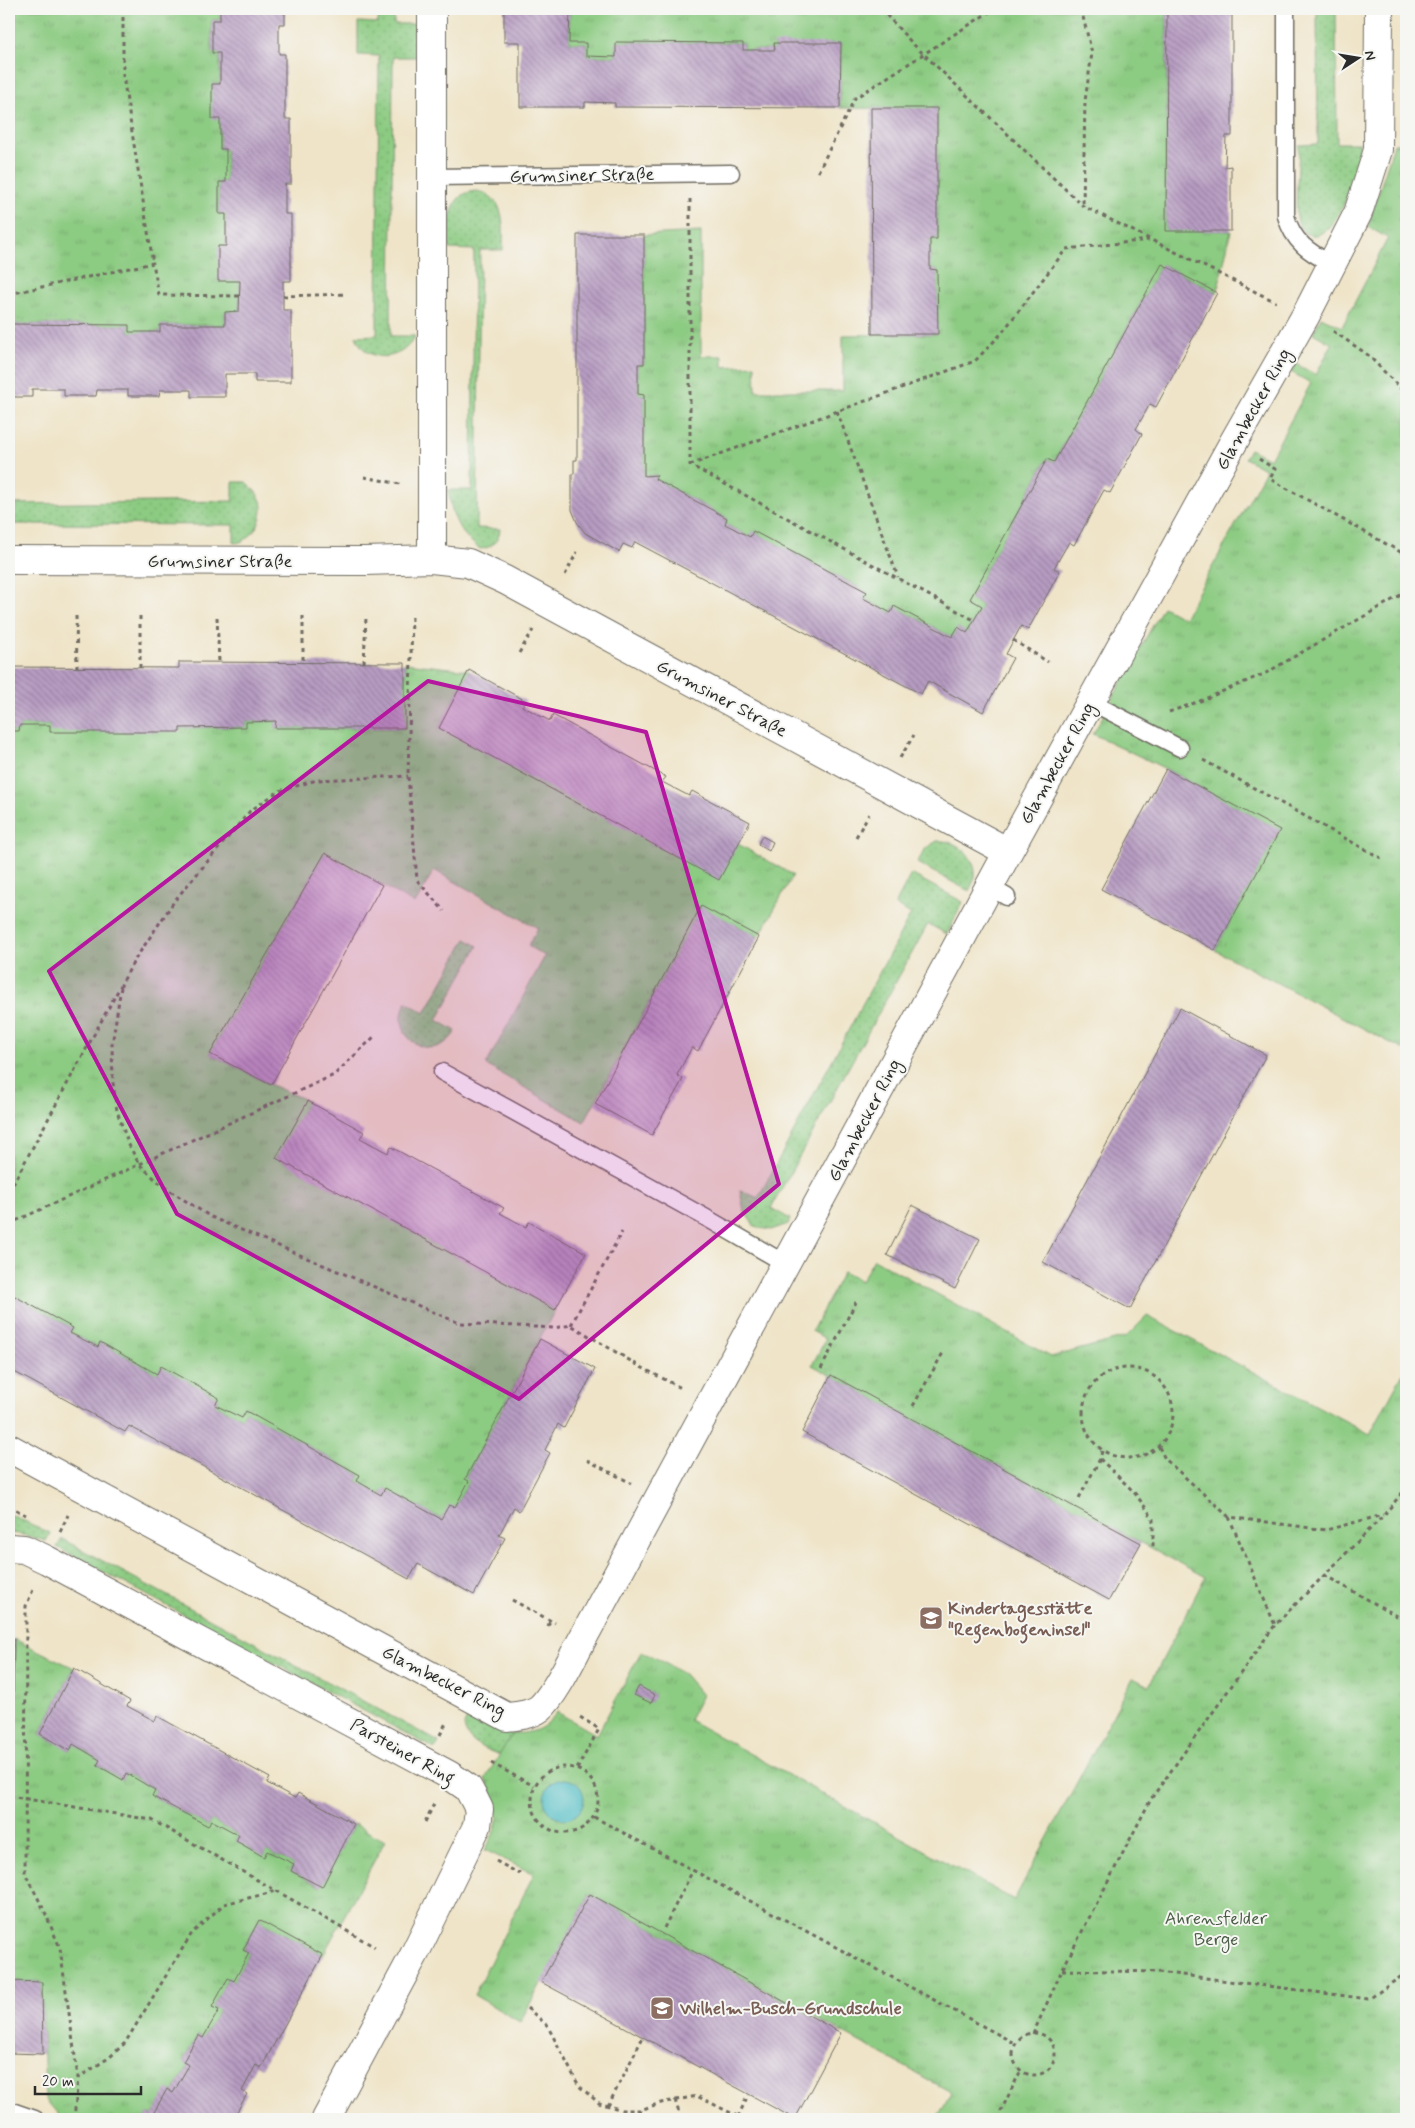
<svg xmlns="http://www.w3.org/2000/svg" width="1415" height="2128" font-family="Mynerve,sans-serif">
<defs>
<pattern id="grass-dots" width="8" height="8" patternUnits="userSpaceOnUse" patternTransform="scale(1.25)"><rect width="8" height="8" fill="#8ccb82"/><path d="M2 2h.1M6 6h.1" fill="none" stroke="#79ae70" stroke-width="1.8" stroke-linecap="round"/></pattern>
<pattern id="park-tufts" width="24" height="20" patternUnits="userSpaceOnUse" patternTransform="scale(1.25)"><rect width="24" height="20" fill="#8ccb82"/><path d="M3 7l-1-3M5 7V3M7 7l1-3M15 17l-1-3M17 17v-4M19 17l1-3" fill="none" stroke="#79ae70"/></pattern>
<pattern id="building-back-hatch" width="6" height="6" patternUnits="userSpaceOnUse" patternTransform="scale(1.25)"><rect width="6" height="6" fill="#b79cc2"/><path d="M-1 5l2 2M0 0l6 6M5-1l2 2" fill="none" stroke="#957f9e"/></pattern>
</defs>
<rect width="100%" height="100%" fill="#f6f6f2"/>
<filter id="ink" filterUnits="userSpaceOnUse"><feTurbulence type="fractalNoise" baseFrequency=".02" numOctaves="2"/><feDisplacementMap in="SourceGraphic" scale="10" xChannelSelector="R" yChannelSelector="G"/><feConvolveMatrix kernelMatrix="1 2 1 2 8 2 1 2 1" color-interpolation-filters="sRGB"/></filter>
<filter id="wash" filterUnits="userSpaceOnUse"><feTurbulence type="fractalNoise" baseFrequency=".0096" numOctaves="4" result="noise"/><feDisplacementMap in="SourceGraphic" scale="20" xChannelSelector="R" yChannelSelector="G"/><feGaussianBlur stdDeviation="1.12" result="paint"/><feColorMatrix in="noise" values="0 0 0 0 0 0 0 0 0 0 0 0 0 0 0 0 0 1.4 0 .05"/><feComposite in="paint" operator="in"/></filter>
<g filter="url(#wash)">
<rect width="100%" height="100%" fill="#efe4c8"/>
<path fill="url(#grass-dots)" stroke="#5c7b56" d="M379,9H394V24H417V57H393L391,336H415C403,362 365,365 356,336L377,335L379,56L358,55V22L378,23Z
M1317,9H1336L1337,143H1360C1358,155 1358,169 1354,181C1348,196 1331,239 1311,235C1304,234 1300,228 1298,222C1294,210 1299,161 1299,145L1318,144Z
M477,191C507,197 503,226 503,250H480L477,528L500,529C499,540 493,548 480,549C457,531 453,519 448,490H472L474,250L449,249C450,227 446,192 477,191Z
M233,482H246C252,488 258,493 261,501C266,517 252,543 234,543V525L9,524V504L233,501Z
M937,841C956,839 977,856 975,877C974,881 971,887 969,891L917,863L926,848Z
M911,874L963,902L947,934L928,924L771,1208L790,1219L788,1224L771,1230L755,1227L744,1211L740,1190L758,1198L911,914L895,905Z
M466,939L478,946L437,1020L456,1031C434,1067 388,1039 406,1002L425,1013Z
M9,1514L50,1533L46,1541L20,1534L9,1533Z
M62,1539L439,1742L435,1749L57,1547Z
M469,1714L499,1730L512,1734L500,1755C486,1750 465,1742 464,1725Z"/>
<path fill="url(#park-tufts)" stroke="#5c7b56" d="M9,9H220V20H212V53H220V84H213L220,119V149L226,150V182H219V213L226,214V246L240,281L239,311L225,312V325H161L160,332H129V325L9,324Z
M570,9H1167L1166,230L1231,231L1217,293L1162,264L1054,462L1047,459L970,599L982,606L967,633L958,628L952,637L894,606L891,613L863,598L866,591L754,532L750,537L725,524L727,518L655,479L657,475L644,476V395L638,394V364H644V235L701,232V356H723V367L755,365L756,391H843V335L937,334V270L930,269V239H937V109L840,108L841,44H774L775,50H743V43L616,42V57L586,56V43H569Z
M1394,144H1406V1051L1215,950L1279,830L1166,769L1093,734L1163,607L1184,618L1266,470L1245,458L1250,449L1270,459L1311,383L1291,372L1296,364L1316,375L1332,344L1313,333L1321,317L1342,327L1388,238L1368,227Z
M405,663L469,670L439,728L738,844L793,875L759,937L701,907L584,1122L486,1065L545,956L528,946L538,928L434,870L415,904L325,853L210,1054L271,1085L308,1101L277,1158L555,1310L465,1478L469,1481L455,1507L441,1519L385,1489L381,1495L357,1481L360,1475L246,1411L242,1418L215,1405L219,1398L161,1367L157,1374L100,1342L98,1347L70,1333L73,1328L9,1293V731H19L20,725H50V731H180V728L246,727V722L276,721V728H405Z
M874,1259L1051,1357L1126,1337L1147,1316L1370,1434L1406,1367V2119H937L951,2092L590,1894L520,2022L474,1995L534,1874L485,1850C502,1819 502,1810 485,1779L512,1734C535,1732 543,1731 557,1712L597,1735L641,1652L656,1658L684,1674L702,1695L689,1720L1014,1900L1133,1678L1149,1686L1205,1577L812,1365L826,1339L812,1331L843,1272L861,1281Z
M14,1639L74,1668L40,1734L70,1750L73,1744L100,1760L97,1765L123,1780L126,1773L155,1790L152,1796L208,1826L211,1820L239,1835L236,1841L264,1856L267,1851L294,1864L291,1871L321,1887L354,1824L385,1841L323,1955L259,1920L243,1949L249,1953L234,1981L228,1978L213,2006L219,2010L203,2038L198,2035L183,2061L189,2065L173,2093L168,2090L152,2116L147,2114L144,2119H61L58,2114L45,2099L42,1982L9,1981V1713H13Z"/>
<path fill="#4ebcc4" stroke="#3c7478" d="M544 1799a20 20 0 1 1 40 0a20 20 0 1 1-40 0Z"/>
<g id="blocks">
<path fill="url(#building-back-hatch)" d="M220,9H285V24H279V54H285V119H291V184H285V214H291V281H283V310H291V382H255V374H225V397H191V390H160L159,396H128V390H97L96,396H64V389H32V397H9V324L129,325V332H160V325H225V312L239,311L240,281H218V246H226V214H219V182H226V149H220V119H212V84H220V53H212V20H220Z
M504,9H570L569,43H586V56L616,57V42L743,43V50H775L774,43H841L840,108L615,107V103L585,102V107H520V42H504Z
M1167,9H1232V136H1226L1225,167L1231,166V231H1166Z
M871,108H937V239H930V269L937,270L938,334H872Z
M577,235H644V364H638V394L644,395V476L657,475L655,479L727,518L725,524L750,537L753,531L867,592L863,598L891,613L894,606L952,637L958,627L967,633L982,606L970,599L1047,459L1054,462L1162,264L1217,293L1156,407L1150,404L1136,429L1142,434L1110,493L1104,490L1074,545L1069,542L1054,568L1060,571L1028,630L1021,626L1006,654L1013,658L983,712L928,681L921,694L635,542L632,548L623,544L619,552L585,533L577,522L572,510V474H574V460H577Z
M179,662L405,663V728H275L276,721L246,722V727L180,728V732H50V725H20L19,731H9V667L179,668Z
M469,670L526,701L522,706L550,721L553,715L666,777L662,782L689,796L692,791L750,822L719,880L439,728Z
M1166,769L1280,830L1215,950L1101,889Z
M762,836L773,842L769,851L758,844Z
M325,853L382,885L271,1085L210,1054Z
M701,906L759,937L698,1051L692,1047L677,1075L683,1079L652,1135L595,1104Z
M1180,1008L1266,1055L1130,1309L1043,1262Z
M308,1101L364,1132L360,1138L388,1153L391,1147L504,1208L500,1213L526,1227L529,1222L586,1253L555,1310L276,1158Z
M912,1205L980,1239L955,1289L887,1255Z
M9,1293L73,1328L70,1333L98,1347L100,1342L157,1374L161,1366L219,1398L215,1405L242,1418L246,1411L360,1475L357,1481L381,1495L385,1488L441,1519L449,1505L455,1507L469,1481L465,1479L540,1339L595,1369L564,1428L558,1424L545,1450L550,1453L519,1511L514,1507L499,1535L505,1538L474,1595L418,1564L409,1579L129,1426L125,1432L9,1369Z
M831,1375L1141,1543L1109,1600L802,1432Z
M9,1639H14L13,1713H9Z
M74,1668L130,1701L127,1706L155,1721L157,1716L270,1778L267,1783L295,1798L298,1793L354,1824L322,1887L291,1871L294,1864L267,1851L264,1857L236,1841L239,1835L211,1820L208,1826L152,1796L155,1790L126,1773L123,1780L97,1765L100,1760L73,1744L70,1751L40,1734Z
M639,1686L655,1695L651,1703L634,1695Z
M590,1894L841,2033L795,2119L541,1982Z
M259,1920L323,1955L261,2068L256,2065L242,2091L247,2094L233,2119H144L147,2113L152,2116L167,2089L173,2093L189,2065L183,2062L198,2035L203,2038L219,2010L212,2007L228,1978L234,1981L249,1953L243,1950Z
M9,1981L42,1982L43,2054L9,2053Z"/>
</g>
</g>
<g filter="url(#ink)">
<use href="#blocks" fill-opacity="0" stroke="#706c62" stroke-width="1"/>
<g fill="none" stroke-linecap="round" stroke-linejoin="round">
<g stroke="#706c62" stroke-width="19">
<path id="service" d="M1286,9V216C1293,242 1309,252 1331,264
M433,177L731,173
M1091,702L1180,748
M990,887L1007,897
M442,1072L710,1220L786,1264
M9,2110L35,2119"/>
</g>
<g stroke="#706c62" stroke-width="30">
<path id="minor" d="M432,559V9
M9,560L365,561L432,559L468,563L505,580L1008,852
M9,1448L507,1717C518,1716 531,1715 540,1708C555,1695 573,1656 583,1638L1008,852L1233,443L1306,315L1358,213L1378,150L1379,9
M9,1548L24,1549L47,1560L449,1775L468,1788L474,1799L479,1809L477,1826L414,1955L326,2119"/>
</g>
<path stroke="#706c62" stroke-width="3" stroke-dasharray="4 4" stroke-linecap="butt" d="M123,9V76L153,263
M881,9L912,43L1083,206L1276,302
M1081,9L1092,53L1085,101L1083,206
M818,172L855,98L994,9
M690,199V465L974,620
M9,294L153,263L159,295L239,296
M283,296L347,294
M1333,331L1368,355L1406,394
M837,411L898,577
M1259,459L1275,469L1270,479L1406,555
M690,465L975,361L1001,334L1066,249L1149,240
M364,477L400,484
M565,575L577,552
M76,616L77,667
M140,616V668
M303,616V662
M217,617L219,662
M412,617L408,776L417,880L444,911
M1013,640L1048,662
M519,653L533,630
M364,663L366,617
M1169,712L1200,701L1266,673L1406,592
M900,758L914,735
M1203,760L1381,858
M856,837L869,814
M121,987L112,1045L113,1083L117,1111L128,1143L139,1164L164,1187L211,1217L459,1323L554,1328L571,1325L639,1366L681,1388
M9,1191L134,961L175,900L250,811L279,791L317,780L408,776
M9,1224L334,1075L375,1036
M571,1325L622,1232
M1083 1413a45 45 0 1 1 90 0a45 45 0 1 1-90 0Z
M821,1369L856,1302
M913,1406L944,1351
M1159,1447L1165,1459L1229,1517L1326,1530L1383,1515
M1102,1451L1100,1459L1134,1492L1153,1518V1549
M587,1460L631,1483
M1079,1498L1100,1459
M9,1506L26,1515
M1229,1517L1275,1625
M60,1532L68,1515
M1324,1575L1406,1621
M33,1590L26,1606L25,1873L44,1910L60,1948L78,2078
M512,1600L555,1623
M548,1626L550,1621
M440,1735L447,1721
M491,1763L534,1786
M532 1800a33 33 0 1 1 66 0a33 33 0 1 1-66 0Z
M577,1769L599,1729L577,1715
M9,1796L152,1820L375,1947
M594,1817L1016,2044
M425,1822L434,1804
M496,1861L520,1874
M664,1928L693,1870
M1062,1970L1158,1972L1369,1999L1406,1973
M527,2008L547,2025L579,2086L599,2103L622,2110H640L661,2103L697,2096L743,2119
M1013 2054a21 21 0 1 1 42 0a21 21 0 1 1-42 0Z
M1033,2034L1062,1970L1151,1799L1275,1625L1384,1515L1406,1488
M675,2100L681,2119
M608,2106L643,2037
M640,2110V2119
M738,2117L748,2095
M74,2119L78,2078L110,2057L125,2043L192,1933L224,1904L277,1891
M997,2119L1021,2070"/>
<use href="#service" stroke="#fff" stroke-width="16"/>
<use href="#minor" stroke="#fff" stroke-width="28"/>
</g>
</g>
<path fill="#b5179e" fill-opacity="0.2" stroke="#b5179e" stroke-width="4" stroke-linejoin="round" d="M428,681L646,732L779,1184L519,1399L177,1214L49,971Z"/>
<defs>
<g id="school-square" transform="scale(1.25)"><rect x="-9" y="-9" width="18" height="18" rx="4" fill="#8d6e63" stroke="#f6f6f2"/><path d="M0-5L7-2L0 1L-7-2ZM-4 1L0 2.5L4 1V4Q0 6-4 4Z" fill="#fff"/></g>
</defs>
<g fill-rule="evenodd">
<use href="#school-square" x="931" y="1618"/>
<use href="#school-square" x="662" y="2008"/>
</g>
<g text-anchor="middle" stroke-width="4" stroke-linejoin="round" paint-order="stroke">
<g font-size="18" fill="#2b2b2b" stroke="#f6f6f2">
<text transform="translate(582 175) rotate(-1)" y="6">Grumsiner Straße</text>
<text transform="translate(1253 409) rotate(-61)" y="6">Glambecker Ring</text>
<text x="220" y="567">Grumsiner Straße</text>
<text transform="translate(722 698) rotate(28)" y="6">Grumsiner Straße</text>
<text transform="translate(1057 763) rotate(-61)" y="6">Glambecker Ring</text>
<text transform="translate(864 1120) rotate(-62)" y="6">Glambecker Ring</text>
<text transform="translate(444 1681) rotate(27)" y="6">Glambecker Ring</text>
<text transform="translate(403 1751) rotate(29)" y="6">Parsteiner Ring</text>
</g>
<g font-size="18" font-weight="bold" fill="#785e54" stroke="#f6f6f2" text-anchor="start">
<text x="948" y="1614">Kindertagesstätte<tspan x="948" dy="21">"Regenbogeninsel"</tspan></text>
<text x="680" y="2014">Wilhelm-Busch-Grundschule</text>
</g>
<g font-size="18" fill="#485b45" stroke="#f6f6f2">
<text x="1216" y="1924">Ahrensfelder<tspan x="1216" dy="21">Berge</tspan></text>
</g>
</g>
<rect width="1415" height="2128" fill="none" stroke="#f6f6f2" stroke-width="30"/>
<g transform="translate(1358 58) rotate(78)" stroke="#f6f6f2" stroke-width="4" paint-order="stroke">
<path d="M0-4L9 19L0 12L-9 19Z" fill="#2b2b2b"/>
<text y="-8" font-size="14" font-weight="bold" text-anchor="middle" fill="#2b2b2b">N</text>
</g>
<path d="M35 2086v8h106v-8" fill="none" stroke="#2b2b2b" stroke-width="2.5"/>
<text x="42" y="2086" font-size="15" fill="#2b2b2b" stroke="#f6f6f2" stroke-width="4" paint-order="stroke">20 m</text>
</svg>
